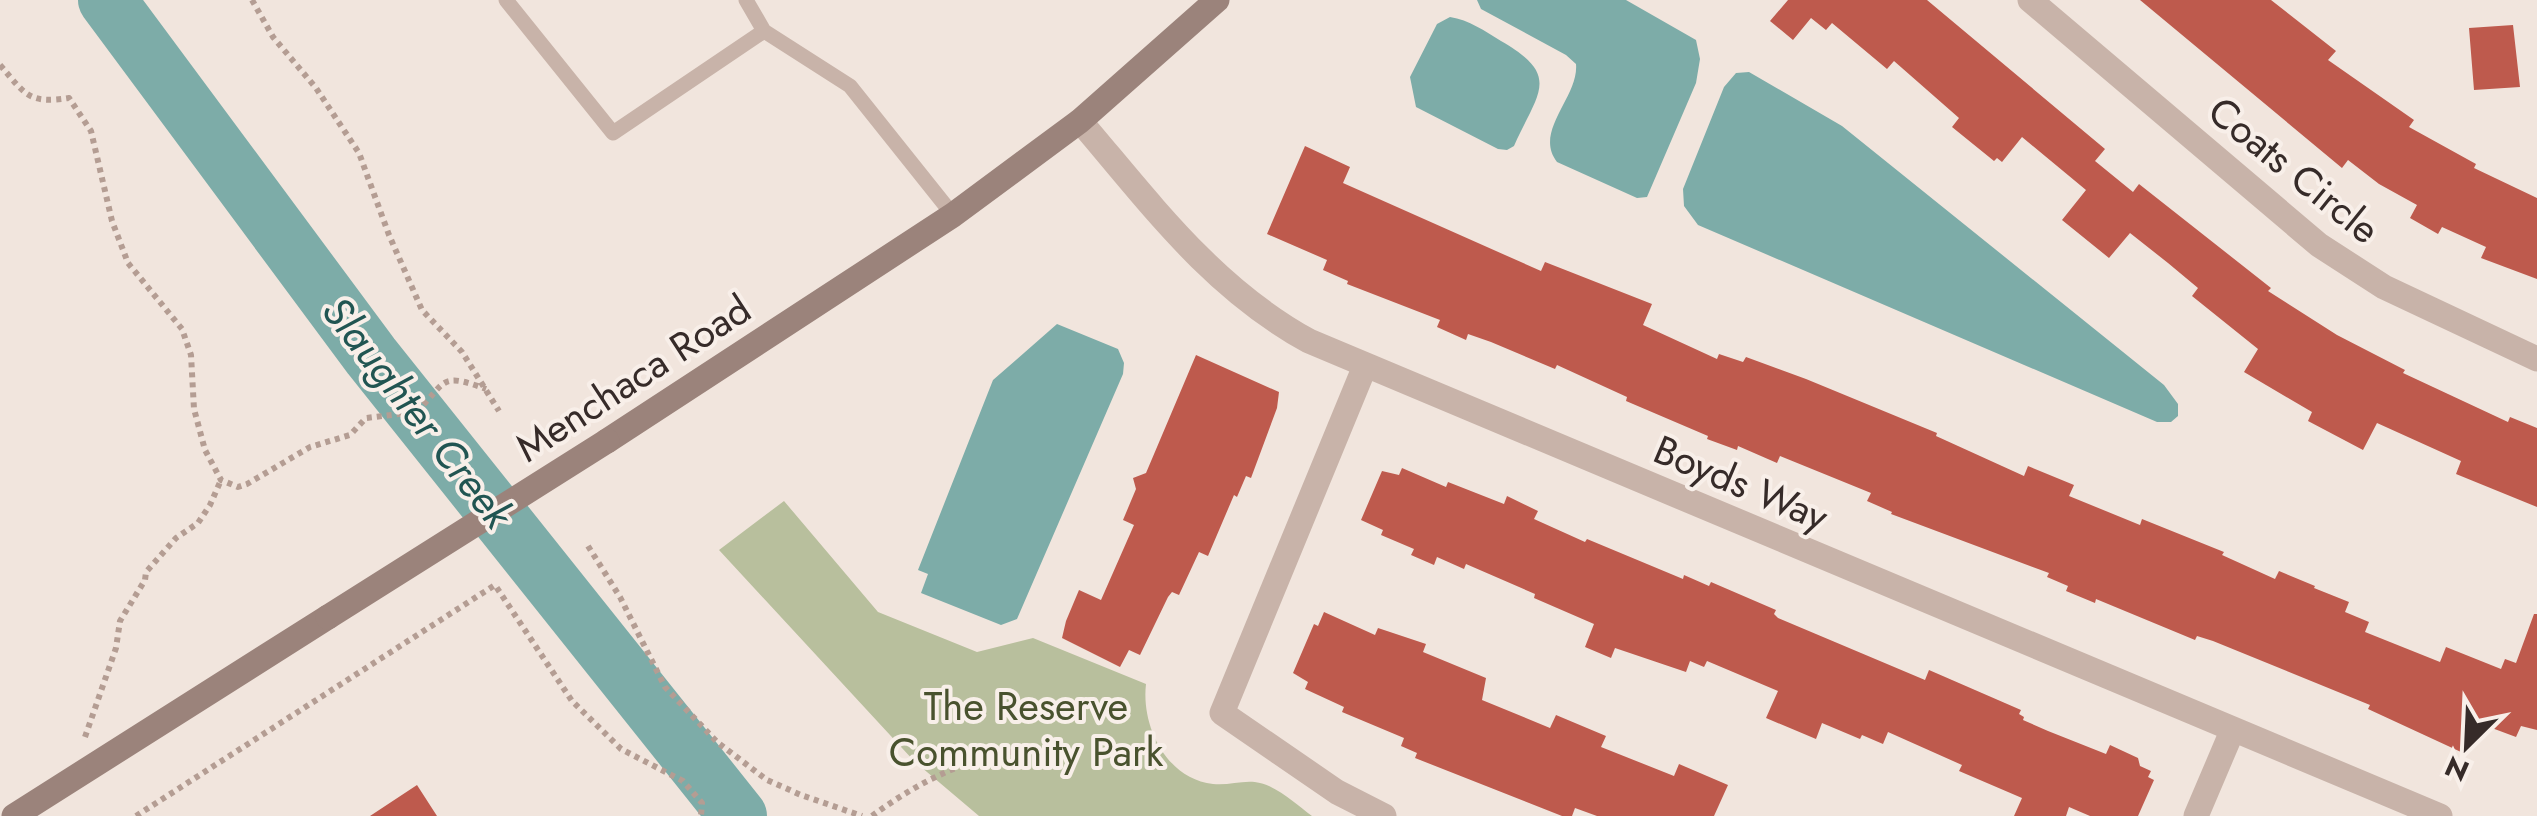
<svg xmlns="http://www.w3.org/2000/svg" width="2537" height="816" font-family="Jost,sans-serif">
<rect width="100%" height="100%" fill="#f1e5dd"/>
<path fill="#b8bf9d" d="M784,501L878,612L977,652L1033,638L1146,684C1141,727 1167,779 1213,784C1229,786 1245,779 1260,783C1278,787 1297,805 1312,816H979L914,761L719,550Z"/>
<path fill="#7daca8" d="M1477,0H1626L1696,40L1700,59L1696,83L1647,197L1637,198L1557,162C1533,131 1579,97 1576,64L1566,55L1481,9Z
M1450,17C1469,20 1485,31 1501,41C1562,76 1538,92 1514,146L1507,150L1498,149L1416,107L1410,77L1437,24Z
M1749,72L1842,126L2164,385L2178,404V416L2171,422H2157L1698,225L1684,206L1683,189L1724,87L1736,73Z
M1057,324L1118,349L1124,363L1123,374L1017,619L1001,625L921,593L928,574L918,570L993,380Z"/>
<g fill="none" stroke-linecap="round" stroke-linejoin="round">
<path stroke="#7daca8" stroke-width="58" d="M107,0L371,356L738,816"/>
</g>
<path fill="#be5a4d" d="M1788,0H1927L2105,149L2095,161L2133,192L2139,184L2271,288L2268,291L2337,335L2405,370L2403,373L2508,422L2510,417L2537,428V507L2456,474L2461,461L2377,423L2363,450L2308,421L2312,412L2244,372L2258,349L2192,296L2198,288L2168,263L2130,233L2109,258L2062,220L2086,190L2022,137L2002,162L1997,158L1994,161L1952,127L1959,118L1894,61L1887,69L1832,23L1826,30L1811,18L1793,40L1770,21Z
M2140,0H2271L2336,51L2328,60L2414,120L2409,127L2476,164L2474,168L2537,198V279L2481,258L2486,247L2442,227L2438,234L2410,218L2417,205L2379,184L2348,160L2342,168Z
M2513,25L2520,87L2474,90L2469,28Z
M1305,146L1350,167L1343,183L1541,271L1545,262L1652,304L1643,325L1717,359L1719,354L1743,362L1746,357L1806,379L1937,433L1936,436L2024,476L2028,466L2074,485L2069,496L2140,525L2142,519L2224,552L2222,555L2275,579L2279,571L2315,586L2314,588L2349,602L2345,612L2369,622L2365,632L2440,662L2446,647L2501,669L2505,659L2516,663L2534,614H2537V730L2521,726L2516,737L2473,721L2461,752L2368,709L2370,705L2213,641L2197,636L2195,640L2096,599L2095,603L2066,591L2068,586L2047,577L2049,573L1891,514L1892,512L1867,501L1871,493L1780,456L1777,463L1738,446L1737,450L1707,439L1708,436L1626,401L1627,397L1557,365L1555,369L1491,342L1468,334L1466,340L1437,327L1440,320L1347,284L1348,281L1323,270L1327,260L1267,234Z
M1196,355L1279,392L1277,408L1251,478L1246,476L1237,497L1234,495L1208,556L1199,552L1179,595L1172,592L1168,597L1140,655L1129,650L1120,667L1062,638L1066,621L1079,590L1101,600L1134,525L1123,520L1136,489L1133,478L1146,473Z
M1402,468L1446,487L1448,482L1504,504L1507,496L1538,511L1534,519L1585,542L1587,539L1683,579L1684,575L1709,586L1711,582L1776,610L1774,614L1778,618L1925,680L1929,670L2021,710L2019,714L2024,717L2023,720L2048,731L2106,754L2110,745L2138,758L2140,766L2151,771L2148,777L2154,780L2138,816H2090L2069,807L2066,816H2014L2022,798L1959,771L1962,765L1888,732L1883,744L1862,735L1860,739L1822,723L1816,739L1766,718L1778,691L1707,661L1704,667L1690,661L1686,672L1615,648L1611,658L1585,647L1594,624L1534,598L1535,594L1466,564L1464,569L1437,557L1434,565L1411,555L1414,549L1381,535L1383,530L1361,520L1382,471L1399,475Z
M1324,612L1375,635L1378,628L1426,644L1423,652L1486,678L1482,700L1550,728L1556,715L1606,736L1601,747L1674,776L1679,764L1728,785L1714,816H1597L1575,808L1572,816H1562L1415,758L1417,753L1401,746L1404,738L1342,712L1344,707L1305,689L1308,682L1293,673L1314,624L1318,626Z
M417,785L437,816H370Z"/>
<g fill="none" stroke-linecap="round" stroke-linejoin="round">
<path stroke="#b49d93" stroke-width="6" stroke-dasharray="5 5" stroke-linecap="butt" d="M252,0L273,37L316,88L359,153L389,235L422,310L462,352L499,411
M0,65C26,95 28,104 69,98L91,131L112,221L128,263L182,329L191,355L194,409L205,450L221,480L238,487L247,484L310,447L350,435L366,418L416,412C447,383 438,371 486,389
M588,546L620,597L665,687L717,742L767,780L801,795L862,816
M85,737L116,648L120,621L145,580L146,572L176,538L198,523L210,505L221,480
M136,816L495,585L572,701L621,749L683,781L702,803L701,816
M872,816C915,784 964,759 1017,751"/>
<path stroke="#c8b3a9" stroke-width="15" d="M506,0L613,133L764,31
M746,0L764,31L850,86L953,215"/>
<path stroke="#c8b3a9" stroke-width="25" d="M2030,0L2319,245L2384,287L2537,359
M1080,121C1150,203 1212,288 1309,341L2440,816
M1365,366L1222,713L1337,792L1384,816
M2196,816L2233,729"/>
<path stroke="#9b837b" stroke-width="25" d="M607,441L953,215L1080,121L1217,0
M14,816L328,617"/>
<path stroke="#9b837b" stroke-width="25" d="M328,617L607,441"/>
</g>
<g text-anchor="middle" stroke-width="8" stroke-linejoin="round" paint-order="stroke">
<g font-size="40" fill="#362b29" stroke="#f8efe9">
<text transform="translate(2294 170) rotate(39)" y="14">Coats Circle</text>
<text transform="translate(633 378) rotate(-33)" y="14">Menchaca Road</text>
<text transform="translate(1741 483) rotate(23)" y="14">Boyds Way</text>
</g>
<g font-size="40" fill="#49522e" stroke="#f8efe9">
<text x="1026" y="720">The Reserve<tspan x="1026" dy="46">Community Park</tspan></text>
</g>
<g font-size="42" font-style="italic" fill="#215552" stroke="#f8efe9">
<text transform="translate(418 412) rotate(52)" y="15">Slaughter Creek</text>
</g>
</g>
<g transform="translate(2467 746) rotate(204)" stroke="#f8efe9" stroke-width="8" paint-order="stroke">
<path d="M0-8L18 38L0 25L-18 38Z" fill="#362b29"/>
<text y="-15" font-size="28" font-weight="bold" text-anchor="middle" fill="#362b29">N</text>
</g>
</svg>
